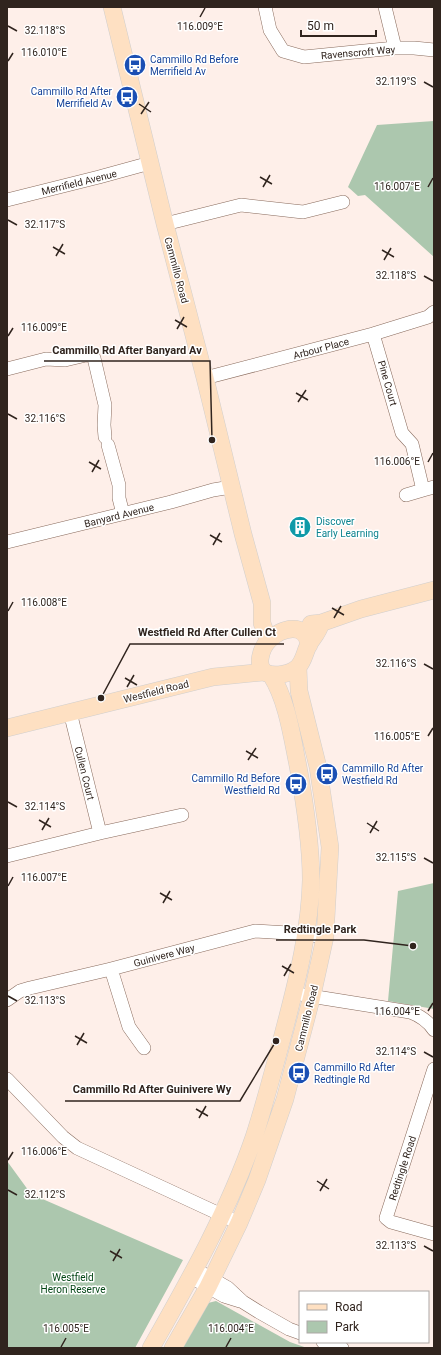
<svg xmlns="http://www.w3.org/2000/svg" width="441" height="1355" font-family="Roboto,sans-serif">
<rect width="100%" height="100%" fill="#feefe9"/>
<path fill="#acc7ae" d="M434,121V257L365,195L358,196L348,187L377,125Z
M434,883V1009L388,1001L398,891Z
M7,1161L31,1194L183,1260L135,1348H7Z
M216,1301L290,1342L307,1348H181L208,1303Z"/>
<g fill="none" stroke-linecap="round" stroke-linejoin="round">
<g stroke="#896b5d" stroke-width="14">
<path id="minor" d="M265,7L270,30L283,51L304,57L395,48H414L434,50
M385,7L395,48
M7,200L99,177L150,163
M165,224L241,205L303,212L343,202
M373,334L402,433L412,444L423,490L434,487
M7,369L46,359L65,360L86,355L91,356L94,358L105,405L104,425L105,437
M205,378L373,334L428,317L434,312
M108,445L119,485V498L123,514
M406,495L423,490
M7,542L171,502L213,490L231,487
M70,712L100,833
M7,856L100,833L182,815
M111,969L129,1027L144,1048
M304,995L410,1012C421,1016 428,1021 434,1030
M7,1000L20,991L30,988L111,969L255,931L306,934L325,937
M434,1069L386,1218L391,1222L434,1234
M7,1079L63,1137L77,1148L239,1223
M195,1269L228,1288L243,1302L259,1312L289,1329L300,1333
M191,1277L224,1296L240,1301
M323,1342L342,1348"/>
</g>
<g stroke="#d1cfce" stroke-width="18">
<path id="major" d="M112,7L165,224L205,378L243,534L262,603V623L268,640
M311,624L321,623L361,609L434,590
M309,645C306,621 281,628 269,640C261,648 255,667 266,673C275,677 291,674 298,667C304,661 305,651 309,644C314,636 318,633 321,623
M7,728L213,677L264,672
M151,1348C189,1281 229,1210 254,1137C266,1100 276,1061 286,1023C298,977 310,928 311,880C311,842 305,804 298,766C292,737 287,700 271,675
M173,1348L208,1287L239,1223L257,1180L285,1099L312,996L325,937L330,847L318,767L299,691L298,667"/>
</g>
<use href="#minor" stroke="#fff" stroke-width="13"/>
<use href="#major" stroke="#fee0c2" stroke-width="17"/>
</g>
<path fill="none" stroke="#30241e" stroke-width="1.5" d="M200,17L205,8M8,26L17,31M8,61L13,53M424,82L433,87M139,104L151,112M141,114L149,102M260,177L272,184M263,187L270,175M428,187L433,178M8,220L17,225M53,247L65,254M382,250L394,257M56,256L63,244M384,260L391,248M424,276L433,281M175,320L187,327M177,329L184,317M8,336L13,328M296,393L308,400M298,402L306,390M8,414L17,419M89,462L101,469M428,462L433,453M92,472L99,460M210,535L222,542M213,545L220,533M332,608L344,615M8,611L13,602M334,618L341,606M424,664L433,669M125,678L137,685M127,687L134,675M428,736L433,728M246,751L258,758M248,760L256,748M8,802L17,807M39,820L51,827M367,823L379,831M42,830L49,818M370,833L377,821M424,858L433,863M8,886L13,877M160,893L172,900M163,903L170,891M282,966L294,973M284,976L291,964M8,996L17,1001M428,1011L433,1003M75,1036L87,1043M77,1045L84,1033M424,1052L433,1057M196,1109L208,1116M199,1118L206,1106M8,1160L13,1152M317,1181L329,1189M8,1190L17,1195M320,1191L327,1179M424,1246L433,1251M110,1251L122,1258M113,1261L120,1249M61,1347L66,1338M226,1347L231,1338"/>
<defs>
<g id="bus-disc" transform="scale(1.15)"><circle r="9.5" fill="#1a4fb4" stroke="#fff"/><path d="M-5-6H5V4H4V6H2V4H-2V6H-4V4H-5ZM-3.5-4V0h7V-4ZM-3.5 1.2v1.5H-2V1.2ZM2 1.2v1.5H3.5V1.2Z" fill="#fff"/></g>
<g id="building-disc" transform="scale(1.15)"><circle r="9.5" fill="#0f9aa8" stroke="#fff"/><path d="M-4-6H4V6H1V3H-1V6H-4ZM-2.5-4.3h1.7v1.8h-1.7ZM.8-4.3h1.7v1.8H.8ZM-2.5-1h1.7V.8h-1.7ZM.8-1h1.7V.8H.8Z" fill="#fff"/></g>
</defs>
<g fill-rule="evenodd">
<use href="#bus-disc" x="135" y="65"/>
<use href="#bus-disc" x="127" y="97"/>
<use href="#building-disc" x="300" y="527"/>
<use href="#bus-disc" x="327" y="774"/>
<use href="#bus-disc" x="296" y="784"/>
<use href="#bus-disc" x="299" y="1073"/>
</g>
<g text-anchor="middle" stroke-width="3" stroke-linejoin="round" paint-order="stroke">
<g font-size="10" fill="#30241e" stroke="#fff">
<text transform="translate(358 52) rotate(-5)" y="4">Ravenscroft Way</text>
<text transform="translate(79 182) rotate(-14)" y="4">Merrifield Avenue</text>
<text transform="translate(177 270) rotate(75)" y="4">Cammillo Road</text>
<text transform="translate(321 348) rotate(-15)" y="4">Arbour Place</text>
<text transform="translate(388 383) rotate(74)" y="4">Pine Court</text>
<text transform="translate(119 515) rotate(-14)" y="4">Banyard Avenue</text>
<text transform="translate(156 691) rotate(-14)" y="4">Westfield Road</text>
<text transform="translate(85 773) rotate(76)" y="4">Cullen Court</text>
<text transform="translate(164 955) rotate(-15)" y="4">Guinivere Way</text>
<text transform="translate(306 1018) rotate(-76)" y="4">Cammillo Road</text>
<text transform="translate(402 1168) rotate(-72)" y="4">Redtingle Road</text>
</g>
<g font-size="10" fill="#164399" stroke="#fff" text-anchor="start">
<text x="150" y="63">Cammillo Rd Before<tspan x="150" dy="12">Merrifield Av</tspan></text>
<text x="112" y="95" text-anchor="end">Cammillo Rd After<tspan x="112" dy="12">Merrifield Av</tspan></text>
<text x="342" y="772">Cammillo Rd After<tspan x="342" dy="12">Westfield Rd</tspan></text>
<text x="280" y="782" text-anchor="end">Cammillo Rd Before<tspan x="280" dy="12">Westfield Rd</tspan></text>
<text x="314" y="1071">Cammillo Rd After<tspan x="314" dy="12">Redtingle Rd</tspan></text>
</g>
<g font-size="10" fill="#0d838f" stroke="#fff" text-anchor="start">
<text x="316" y="525">Discover<tspan x="316" dy="12">Early Learning</tspan></text>
</g>
<g font-size="10" fill="#044616" stroke="#fff">
<text x="73" y="1281">Westfield<tspan x="73" dy="12">Heron Reserve</tspan></text>
</g>
</g>
<g font-size="10" text-anchor="middle" fill="#30241e" stroke="#fff" stroke-width="3" stroke-linejoin="round" paint-order="stroke">
<text x="200" y="30">116.009°E</text>
<text x="45" y="34">32.118°S</text>
<text x="44" y="56">116.010°E</text>
<text x="396" y="85">32.119°S</text>
<text x="397" y="190">116.007°E</text>
<text x="45" y="228">32.117°S</text>
<text x="396" y="279">32.118°S</text>
<text x="44" y="331">116.009°E</text>
<text x="45" y="422">32.116°S</text>
<text x="397" y="465">116.006°E</text>
<text x="44" y="606">116.008°E</text>
<text x="396" y="667">32.116°S</text>
<text x="397" y="740">116.005°E</text>
<text x="45" y="810">32.114°S</text>
<text x="396" y="861">32.115°S</text>
<text x="44" y="881">116.007°E</text>
<text x="45" y="1004">32.113°S</text>
<text x="397" y="1015">116.004°E</text>
<text x="396" y="1055">32.114°S</text>
<text x="44" y="1155">116.006°E</text>
<text x="45" y="1198">32.112°S</text>
<text x="396" y="1249">32.113°S</text>
<text x="66" y="1332">116.005°E</text>
<text x="231" y="1332">116.004°E</text>
</g>
<path fill="none" stroke="#30241e" stroke-width="1.5" d="M212 440L210 361H44M101 698L130 644H284M413 946L364 940H276M276 1041L240 1101H65"/>
<g fill="#30241e" stroke="#fff" stroke-width="1.5">
<circle cx="212" cy="440" r="4"/>
<circle cx="101" cy="698" r="4"/>
<circle cx="413" cy="946" r="4"/>
<circle cx="276" cy="1041" r="4"/>
</g>
<g font-size="11" text-anchor="middle" font-weight="bold" fill="#30241e" stroke="#fff" stroke-width="3" stroke-linejoin="round" paint-order="stroke">
<text x="127" y="354">Cammillo Rd After Banyard Av</text>
<text x="207" y="636">Westfield Rd After Cullen Ct</text>
<text x="320" y="933">Redtingle Park</text>
<text x="152" y="1093">Cammillo Rd After Guinivere Wy</text>
</g>
<rect width="441" height="1355" fill="none" stroke="#30241e" stroke-width="16"/>
<rect x="299" y="1291" width="130" height="52" fill="#ffffff" stroke="#aca7a5"/>
<rect x="307" y="1304" width="20" height="6" fill="#fee0c2" stroke="#aca7a5"/>
<text x="335" y="1311" font-size="12" fill="#30241e">Road</text>
<rect x="307" y="1321" width="20" height="12" fill="#acc7ae" stroke="#aca7a5"/>
<text x="335" y="1331" font-size="12" fill="#30241e">Park</text>
<path d="M301 30v6h75v-6" fill="none" stroke="#30241e" stroke-width="2"/>
<text x="307" y="30" font-size="12" fill="#30241e" stroke="#ffffff" stroke-width="3" paint-order="stroke">50 m</text>
</svg>
